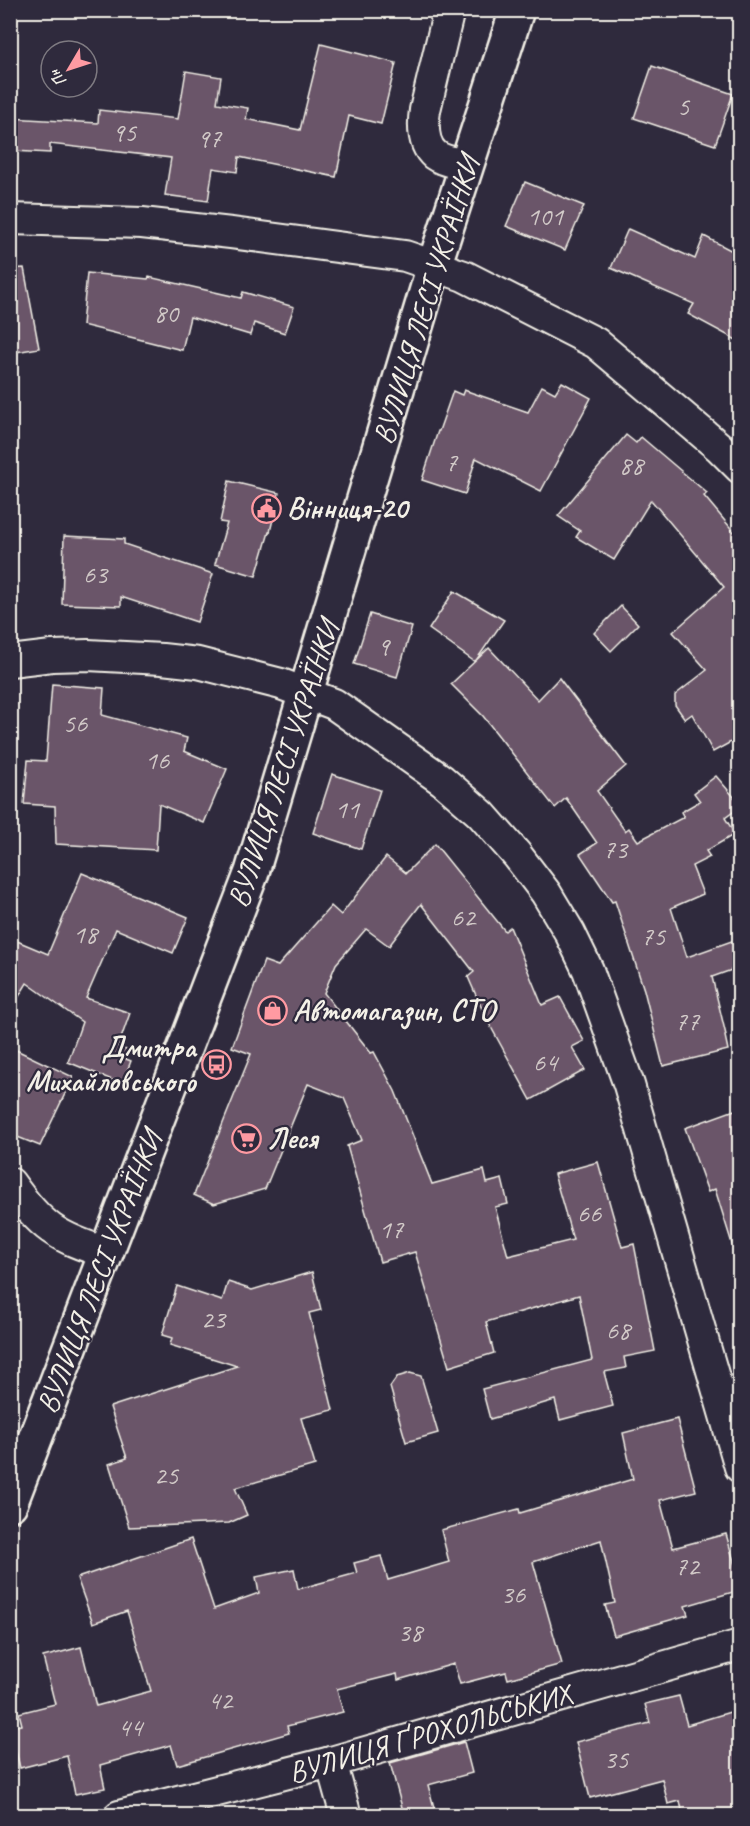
<svg xmlns="http://www.w3.org/2000/svg" width="750" height="1826" viewBox="0 0 750 1826" font-family="Caveat,sans-serif">
<rect width="100%" height="100%" fill="#2f2a3d"/>
<filter id="ink" filterUnits="userSpaceOnUse"><feTurbulence type="fractalNoise" baseFrequency=".0167" numOctaves="2"/><feDisplacementMap in="SourceGraphic" scale="12" xChannelSelector="R" yChannelSelector="G"/><feConvolveMatrix kernelMatrix="1 2 1 2 8 2 1 2 1" color-interpolation-filters="sRGB"/></filter>
<g filter="url(#ink)">
<!-- building -->
<g fill="#6b5569" stroke="#f4f1e8" stroke-width="1.5">
<path d="M321,44L396,63L381,124L349,116L336,177L239,157L237,172L213,168L208,201L165,195L171,158L50,144V153L13,151V139H10V118L98,123L99,110L178,119L186,71L221,77L217,103L248,108L246,119L300,130Z"/>
<path d="M652,66L733,94L715,145L634,118Z"/>
<path d="M525,182L584,206L565,250L506,226Z"/>
<path d="M628,229L695,259L704,236L740,255V342L688,314L694,304L611,268Z"/>
<path d="M24,268L39,348L10,353V269Z"/>
<path d="M87,273L148,279L149,277L241,298L243,292L294,307L285,333L254,323L250,335L190,317L182,350L82,325Z"/>
<path d="M562,382L591,398L541,491L476,458L465,494L422,480L438,431H439L453,391L462,395L464,390L528,412L542,386L555,393Z"/>
<path d="M626,435L636,443L641,437L707,493L704,496L740,539V737L713,752L692,714L685,719L675,705V695L707,670L673,632L724,587L651,500L614,560L576,537L580,531L558,516Z"/>
<path d="M229,481L279,493L270,532H269L256,576L215,564L227,523L220,522Z"/>
<path d="M64,536L124,539V544L213,574L197,622L121,597V606L62,604Z"/>
<path d="M454,591L504,620L475,662L429,629Z"/>
<path d="M621,606L638,624L611,651L594,633Z"/>
<path d="M370,614L412,627L397,677L354,664Z"/>
<path d="M489,648L538,700L559,678L626,766L597,791L625,831L629,828L638,841L684,817L681,812L700,801L694,793L716,776L740,804V807L725,818L735,834L706,851L710,857L692,866L703,894L671,908L687,957L740,938V967L712,977L726,1035L725,1036L728,1050L663,1066L644,990L615,901L612,902L580,854L597,843L566,798L555,808L483,716L451,684Z"/>
<path d="M52,684L104,688L102,715L187,738L184,751L227,769L204,823L159,804L156,850L56,844L55,806L24,804L28,760L46,761Z"/>
<path d="M332,774L380,790L361,849L313,833Z"/>
<path d="M435,844L505,931L510,927L542,1005L560,997L584,1041L572,1047L585,1070L531,1100L486,1018L468,977L474,972L421,904L389,946L366,929L336,964L324,993L371,1053L374,1052L395,1091L432,1184L484,1170L487,1183L502,1179L508,1204L495,1207L508,1256L573,1240L554,1174L598,1162L622,1247L634,1244L655,1351L624,1357L626,1368L604,1372L613,1406L560,1420L555,1400L490,1419L482,1389L592,1360L579,1295L486,1322L494,1353L449,1367L415,1252L380,1262L347,1146L362,1140L344,1098L308,1084L265,1189L214,1204L194,1195L251,1054L232,1047L264,961L278,966L331,906L341,915L386,857L406,873Z"/>
<path d="M82,873L188,917L173,953L116,929L86,998L130,1013L118,1047L129,1051L126,1059L131,1061L122,1084L68,1062L82,1022L27,983L10,1011V938L48,954Z"/>
<path d="M10,1047L73,1077L40,1146L10,1134Z"/>
<path d="M740,1108V1246L733,1247L715,1189L708,1192L685,1128Z"/>
<path d="M312,1272L321,1310L309,1313L333,1410L301,1418L315,1465L235,1488L247,1515L229,1523L129,1527L109,1464L127,1458L110,1407L237,1366L170,1345L172,1338L162,1335L177,1286L222,1301L228,1282L252,1290Z"/>
<path d="M410,1373L421,1376L438,1433L406,1442L390,1387L397,1377Z"/>
<path d="M677,1419L696,1491L660,1500L673,1548L726,1534L740,1582V1590L685,1606L688,1615L614,1636L605,1605L615,1603L601,1540L533,1562L562,1664L508,1679L506,1672L460,1684L454,1664L398,1680L397,1674L337,1689L343,1712L287,1726L289,1733L177,1765L171,1745L100,1765L105,1788L75,1794L67,1756L20,1768L10,1727L22,1725L19,1713L55,1704L43,1657L81,1647L96,1706L151,1691L127,1611L93,1623L77,1578L191,1539L214,1609L259,1593L256,1577L294,1569L298,1589L357,1573L354,1563L381,1556L388,1580L449,1562L441,1530L519,1509L520,1513L633,1479L623,1433Z"/>
<path d="M679,1696L687,1725L740,1709V1815H683L680,1801L668,1804L662,1779L590,1798L576,1742L650,1723L645,1704Z"/>
<path d="M464,1742L472,1773L428,1785L436,1815H404L390,1763Z"/>
</g>
<g fill="none" stroke-linecap="round" stroke-linejoin="round">
<defs>
<g id="minor">
<path d="M449,10L425,110C423,124 422,144 435,155C443,161 458,163 467,166"/>
<path d="M10,219L142,223L231,233L405,256L464,276L596,343L719,447L740,468"/>
<path d="M10,661L52,656L88,655L162,659L198,663L281,684L334,704L442,780L481,814L517,855L546,893L570,933L588,970L629,1085L740,1467"/>
<path d="M10,1183C41,1227 56,1237 107,1253"/>
<path d="M331,1762L346,1816"/>
<path d="M119,1816L331,1762L740,1645"/>
</g>
<path id="secondary" d="M10,1504L252,872L434,266L517,10"/>
</defs>
<!-- minor casing -->
<use href="#minor" stroke="#f4f1e8" stroke-width="34"/>
<!-- secondary casing -->
<use href="#secondary" stroke="#f4f1e8" stroke-width="38"/>
<!-- minor -->
<use href="#minor" stroke="#2f2a3d" stroke-width="30"/>
<!-- secondary -->
<use href="#secondary" stroke="#2f2a3d" stroke-width="33"/>
</g>
</g>
<!-- icons -->
<defs>
<symbol id="civic-ring" viewBox="-11 -11 22 22"><circle r="9.5" fill="#2f2a3d" stroke="#ff9aa2" stroke-width="1.5"/><path d="M-.6-6.5H3V-4.5H.6V-3L4-1V1h2V6H-6V1h2V-1L-.6-3ZM-1.2 2.5V6h2.4V2.5Z" fill="#ff9aa2"/></symbol>
<symbol id="shop-ring" viewBox="-11 -11 22 22"><circle r="9.5" fill="#2f2a3d" stroke="#ff9aa2" stroke-width="1.5"/><path d="M-5-2.5h2.3a2.7 3.5 0 0 1 5.4 0H5L5.5 6h-11ZM-1.5-2.5h3a1.5 2.3 0 0 0-3 0Z" fill="#ff9aa2"/></symbol>
<symbol id="bus-ring" viewBox="-11 -11 22 22"><circle r="9.5" fill="#2f2a3d" stroke="#ff9aa2" stroke-width="1.5"/><path d="M-5-6H5V4H4V6H2V4H-2V6H-4V4H-5ZM-3.5-4V0h7V-4ZM-3.5 1.2v1.5H-2V1.2ZM2 1.2v1.5H3.5V1.2Z" fill="#ff9aa2"/></symbol>
<symbol id="supermarket-ring" viewBox="-11 -11 22 22"><circle r="9.5" fill="#2f2a3d" stroke="#ff9aa2" stroke-width="1.5"/><path d="M-6-5.5h2.5l.6 2H6L4.5 2H-2.5L-4.4-4H-6ZM-1.5 3.2a1.3 1.3 0 1 0 .1 0ZM3 3.2a1.3 1.3 0 1 0 .1 0Z" fill="#ff9aa2"/></symbol>
</defs>
<g fill-rule="evenodd">
<use href="#civic-ring" x="250" y="492" width="33" height="33"/>
<use href="#shop-ring" x="256" y="994" width="33" height="33"/>
<use href="#bus-ring" x="200" y="1048" width="33" height="33"/>
<use href="#supermarket-ring" x="230" y="1122" width="33" height="33"/>
</g>
<g text-anchor="middle" dominant-baseline="central" stroke-width="4.5" stroke-linejoin="round" paint-order="stroke">
<!-- number labels -->
<g font-size="27" fill="#d2cac8">
<text x="683" y="106">5</text>
<text x="124" y="132">95</text>
<text x="209" y="138">97</text>
<text x="545" y="216">101</text>
<text x="166" y="313">80</text>
<text x="451" y="462">7</text>
<text x="631" y="465">88</text>
<text x="95" y="574">63</text>
<text x="383" y="646">9</text>
<text x="75" y="723">56</text>
<text x="157" y="760">16</text>
<text x="347" y="809">11</text>
<text x="615" y="849">73</text>
<text x="463" y="917">62</text>
<text x="85" y="934">18</text>
<text x="653" y="936">75</text>
<text x="687" y="1021">77</text>
<text x="545" y="1062">64</text>
<text x="589" y="1213">66</text>
<text x="391" y="1229">17</text>
<text x="213" y="1319">23</text>
<text x="618" y="1330">68</text>
<text x="166" y="1475">25</text>
<text x="687" y="1566">72</text>
<text x="513" y="1594">36</text>
<text x="410" y="1632">38</text>
<text x="220" y="1700">42</text>
<text x="130" y="1727">44</text>
<text x="616" y="1759">35</text>
</g>
<!-- street labels -->
<g font-size="30" fill="#f4f1e8" stroke="#2f2a3d">
<text transform="translate(426 300) rotate(-73)">ВУЛИЦЯ ЛЕСІ УКРАЇНКИ</text>
<text transform="translate(283 764) rotate(-72)">ВУЛИЦЯ ЛЕСІ УКРАЇНКИ</text>
<text transform="translate(99 1272) rotate(-69)">ВУЛИЦЯ ЛЕСІ УКРАЇНКИ</text>
<text transform="translate(430 1733) rotate(-16)">ВУЛИЦЯ ҐРОХОЛЬСЬКИХ</text>
</g>
<!-- poi labels -->
<g font-size="30" font-weight="bold" fill="#f4f1e8" stroke="#2f2a3d" text-anchor="start">
<text x="287" y="508">Вінниця-20</text>
<text x="293" y="1010">Автомагазин, СТО</text>
<text x="196" y="1047" text-anchor="end">Дмитра<tspan x="196" dy="34">Михайловського</tspan></text>
<text x="267" y="1138">Леся</text>
</g>
</g>
<!-- margin -->
<rect width="750" height="1826" fill="none" stroke="#2f2a3d" stroke-width="36"/>
<rect x="18" y="18" width="714" height="1790" fill="none" stroke="#f4f1e8" stroke-width="2" filter="url(#ink)"/>
<!-- north arrow -->
<g transform="translate(69 69) rotate(231)"><circle r="28" fill="#2f2a3d" stroke="#7e7a81" stroke-width="1.5"/>
<path d="M0-4.5L10 22L0 15L-10 22Z" fill="#ff9aa2"/>
<text y="-9" font-size="16" font-weight="bold" text-anchor="middle" fill="#f4f1e8">Пн</text>
</g>
</svg>
